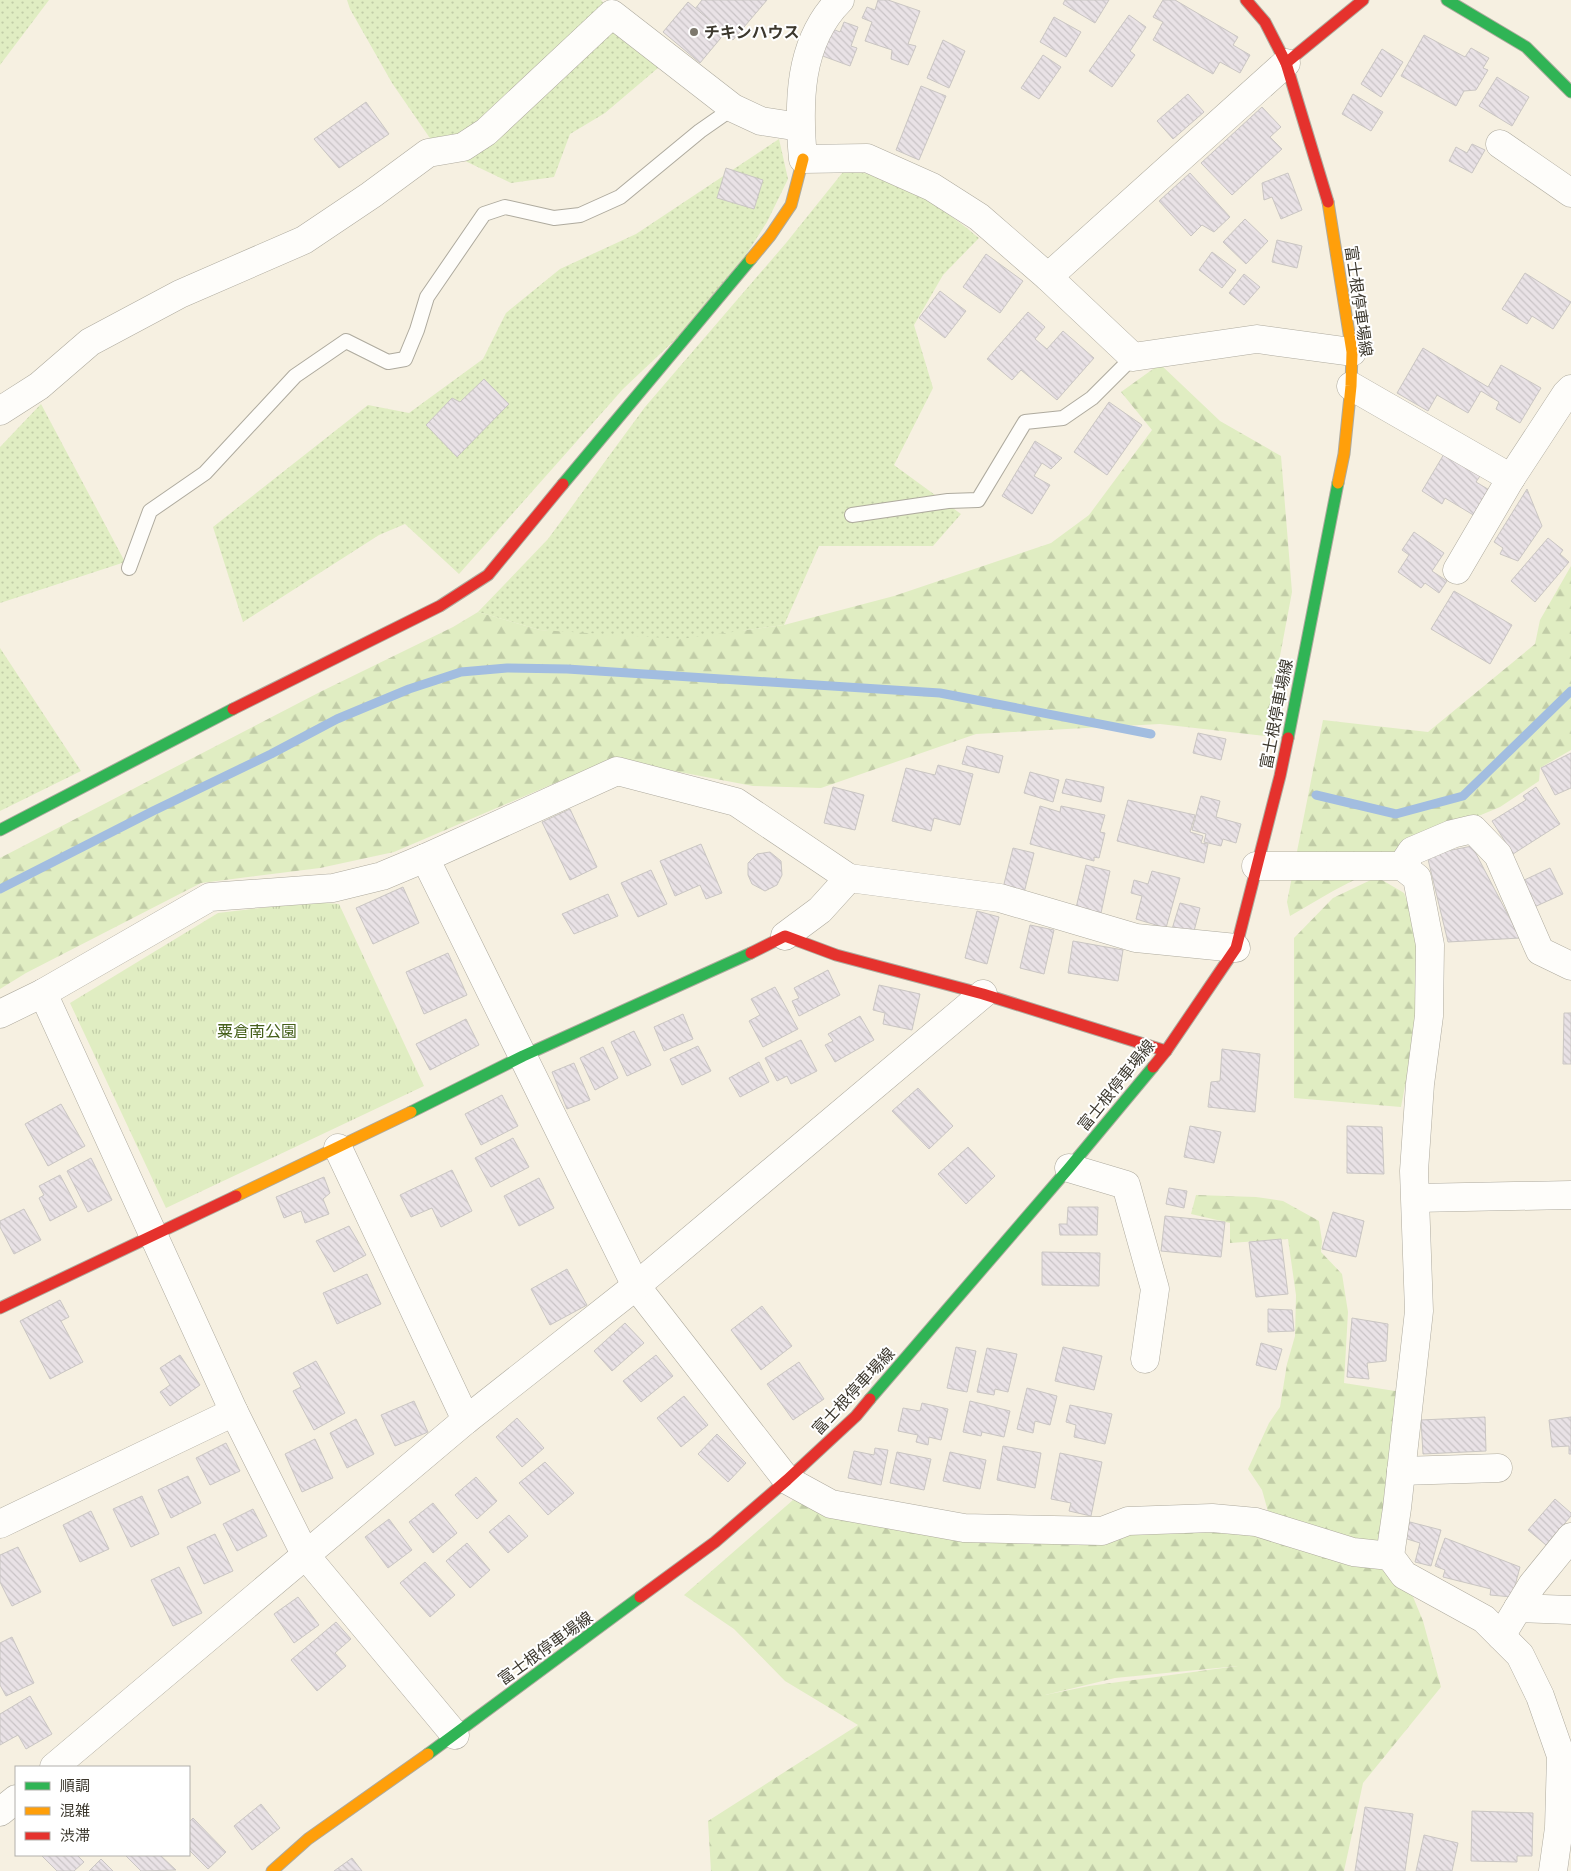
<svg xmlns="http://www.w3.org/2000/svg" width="1571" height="1871" viewBox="0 0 1571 1871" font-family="'Archivo Narrow','Noto Sans JP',sans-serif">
<defs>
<pattern id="grass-dots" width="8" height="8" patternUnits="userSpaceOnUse" patternTransform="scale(1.25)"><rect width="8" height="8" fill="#e0edc2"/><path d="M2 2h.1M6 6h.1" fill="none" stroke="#c1cca7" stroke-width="1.8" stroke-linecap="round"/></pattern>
<pattern id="forest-firs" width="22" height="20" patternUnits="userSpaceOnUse" patternTransform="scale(1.25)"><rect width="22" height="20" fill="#e0edc2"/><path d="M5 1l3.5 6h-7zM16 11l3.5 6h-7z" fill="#c1cca7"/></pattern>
<pattern id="park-tufts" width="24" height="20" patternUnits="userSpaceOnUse" patternTransform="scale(1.25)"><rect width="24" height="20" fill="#e0edc2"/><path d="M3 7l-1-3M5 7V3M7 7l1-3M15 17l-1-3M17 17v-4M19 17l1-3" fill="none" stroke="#c1cca7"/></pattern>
<pattern id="building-back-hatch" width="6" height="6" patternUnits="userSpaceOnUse" patternTransform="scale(1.25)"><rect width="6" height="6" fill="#e9e2e6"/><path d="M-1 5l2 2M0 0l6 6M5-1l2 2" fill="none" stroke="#c9c3c6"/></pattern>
</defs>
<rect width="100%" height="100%" fill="#f6f0e1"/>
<!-- grass -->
<g fill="url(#grass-dots)">
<path d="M0,0H49L0,65Z"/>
<path d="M347,0H601L612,14L665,62L605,113L570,134L554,177L511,183L436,147L392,83L350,9Z"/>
<path d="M779,139L788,179L767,222L717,300L623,389L459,574L405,524L379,535L243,622L213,527L368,405L409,413L483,359L506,313L560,269L636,234Z"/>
<path d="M843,172C853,173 865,172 874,175C912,187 948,212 979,238L943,275L914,325L933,388L894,465L961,514L933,546H819L784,625L747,630L677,646L540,630L478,612L548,539L645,407L786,243Z"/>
<path d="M41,404L125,562L0,603V447Z"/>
<path d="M0,648L81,771L0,811Z"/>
</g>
<!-- forest -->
<g fill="url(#forest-firs)" fill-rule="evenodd">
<path d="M1160,364L1220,421L1281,456L1292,592L1265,736L1160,724L976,734L821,788L753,786L611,759L394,852L320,868L201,883L26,973L0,989V858L320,692L453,627L478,612L540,630L681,639L784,625L894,596L1051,543L1089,515L1152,430L1121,392Z"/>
<path d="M1571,566V750L1540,768L1539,781L1500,807L1469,820L1333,891L1290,916L1287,902L1323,720L1428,732L1535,644L1540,620Z"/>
<path d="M1377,877L1404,893L1423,943L1418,1019L1401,1107L1294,1098V938L1333,898Z"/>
<path d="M1196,1195L1256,1197L1283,1201L1319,1221L1322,1241L1321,1252L1342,1274L1348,1312L1344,1383L1408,1393L1388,1554L1271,1522L1262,1490L1248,1469L1269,1423L1280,1407L1287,1364L1295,1336L1296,1295L1288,1239L1230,1243V1223L1191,1214Z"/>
<path d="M793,1500L943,1535L1212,1518L1404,1575L1423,1621L1441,1687L1363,1783L1344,1871H711L708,1821L858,1725L785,1681L734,1629L684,1595ZM1238,1666L1089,1686L1045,1695L1115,1678Z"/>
</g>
<!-- park -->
<path fill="url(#park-tufts)" d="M312,902L339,904L424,1086L166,1208L70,1003L218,913Z"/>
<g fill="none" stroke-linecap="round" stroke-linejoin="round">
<!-- stream -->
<g stroke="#a2bde0" stroke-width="9">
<path d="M1316,795L1396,814L1463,796L1571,691"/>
<path d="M0,889L153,811L271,754L337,719L409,689L461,672L507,668L567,669L940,693L1151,734"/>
</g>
</g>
<!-- building -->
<g fill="url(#building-back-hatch)" stroke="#cac6c3">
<path d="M702,0H767L733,40L695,9Z"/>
<path d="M878,0H888L920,11L908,44L916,46L908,65L891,59L892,50L865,41L872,22L862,18L867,7L875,10Z"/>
<path d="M1065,0H1109L1095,23L1063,4Z"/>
<path d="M1163,0H1175L1238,37L1233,45L1250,55L1240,73L1220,62L1213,74L1153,40L1163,22L1153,17Z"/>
<path d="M688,2L725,33L700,63L663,32Z"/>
<path d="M1129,15L1146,27L1130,51L1135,55L1112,87L1089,71Z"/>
<path d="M1054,17L1081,32L1066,57L1040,42Z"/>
<path d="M844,22L858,27L851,46L857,48L850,66L820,55L830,28L840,32Z"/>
<path d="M1424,35L1465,57L1471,48L1489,58L1483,68L1488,70L1476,90L1464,91L1456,106L1401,76Z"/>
<path d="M943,40L965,51L949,88L927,78Z"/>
<path d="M1382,49L1403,62L1381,97L1361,84Z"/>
<path d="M1043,55L1061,67L1039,99L1021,88Z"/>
<path d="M1497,77L1529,97L1512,126L1479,106Z"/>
<path d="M921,86L946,96L919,160L896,150Z"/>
<path d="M1188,94L1204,112L1173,139L1157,121Z"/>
<path d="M1353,94L1383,112L1371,131L1342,114Z"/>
<path d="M366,102L389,134L339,168L314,139Z"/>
<path d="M1262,107L1281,127L1270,137L1282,149L1232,195L1201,163Z"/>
<path d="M1472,144L1485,150L1472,173L1449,161L1456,147L1467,153Z"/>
<path d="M726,168L763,180L754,209L717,198Z"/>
<path d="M1190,173L1230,217L1214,232L1202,225L1191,236L1159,201Z"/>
<path d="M1288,173L1302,210L1281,219L1272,197L1264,200L1262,183Z"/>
<path d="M1245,219L1268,241L1246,264L1223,242Z"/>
<path d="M1277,240L1302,246L1297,268L1272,262Z"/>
<path d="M1212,252L1236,270L1222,288L1199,270Z"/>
<path d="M986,254L1023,281L1000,313L963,287Z"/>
<path d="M1525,273L1571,302L1553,329L1532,316L1527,324L1502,309Z"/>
<path d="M1244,274L1260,287L1244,305L1229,293Z"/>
<path d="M940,291L966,311L945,338L919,318Z"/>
<path d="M1028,312L1045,327L1035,339L1047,349L1063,331L1094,358L1057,400L1021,370L1012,380L987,359Z"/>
<path d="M1423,348L1488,387L1501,365L1541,388L1520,423L1496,409L1499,402L1481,391L1468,413L1437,395L1428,411L1397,393Z"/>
<path d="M484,379L509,404L457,457L426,425L452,398L460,402Z"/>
<path d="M1109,402L1142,425L1107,475L1074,452Z"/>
<path d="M1035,441L1062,458L1051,469L1042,463L1034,476L1050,485L1032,514L1002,496Z"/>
<path d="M1444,454L1480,476L1476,482L1491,491L1475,516L1445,498L1442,504L1422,491Z"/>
<path d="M1527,489L1542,526L1518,561L1500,554L1503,548L1494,542Z"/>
<path d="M1414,532L1444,553L1432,571L1447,581L1439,593L1425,583L1421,588L1398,572L1409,555L1402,550Z"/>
<path d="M1548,538L1563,550L1560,554L1569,562L1535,602L1511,581Z"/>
<path d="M1454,591L1512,625L1490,664L1431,629Z"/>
<path d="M1198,733L1226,739L1221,760L1193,753Z"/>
<path d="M967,746L1003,756L999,773L962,764Z"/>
<path d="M1571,753V788L1555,795L1541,768Z"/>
<path d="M938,765L973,774L960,825L934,818L931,831L892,821L906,768L935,775Z"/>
<path d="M1030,772L1059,780L1053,802L1024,793Z"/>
<path d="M1066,779L1104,787L1101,802L1062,793Z"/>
<path d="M833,787L864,795L855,830L824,823Z"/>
<path d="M1536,787L1560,824L1513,854L1492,821L1526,800L1523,796Z"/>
<path d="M1201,796L1220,801L1216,817L1241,824L1236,843L1223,839L1221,846L1204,842L1206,834L1192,830Z"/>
<path d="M1128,800L1195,815L1190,832L1203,836L1201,843L1208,844L1204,863L1117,841Z"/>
<path d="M1040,806L1060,812L1061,806L1105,815L1100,832L1105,833L1099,858L1094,857V861L1030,844Z"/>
<path d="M570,809L597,867L570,880L542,822Z"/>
<path d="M701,844L722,893L706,899L700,885L675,896L660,861Z"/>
<path d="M1472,846L1520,938L1448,942L1427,855Z"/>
<path d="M1013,848L1034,853L1024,893L1003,888Z"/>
<path d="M770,852L781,861L782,875L777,885L765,891L752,884L748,875V863L757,854Z"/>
<path d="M1086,865L1110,871L1101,913L1076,908Z"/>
<path d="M1550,868L1563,894L1532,908L1520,882Z"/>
<path d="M651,870L667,904L638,917L621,883Z"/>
<path d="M1152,871L1180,878L1166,928L1136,919L1142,896L1131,893L1134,880L1148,884Z"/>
<path d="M403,887L419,923L373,944L356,908Z"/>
<path d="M608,894L618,916L574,934L562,914Z"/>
<path d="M1180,903L1200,908L1193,935L1172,929Z"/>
<path d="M977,911L999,917L987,964L965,958Z"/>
<path d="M1030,925L1054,930L1044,974L1020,968Z"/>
<path d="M1073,941L1123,950L1118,981L1068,973Z"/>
<path d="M448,953L467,995L424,1014L406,972Z"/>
<path d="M828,970L840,995L799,1016L792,1001L799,998L794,988Z"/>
<path d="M879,985L920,994L912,1030L883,1024L885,1013L873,1010Z"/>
<path d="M775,987L798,1029L763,1047L749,1021L760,1015L751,999Z"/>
<path d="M1564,1013H1571V1064H1563Z"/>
<path d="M683,1014L693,1039L664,1051L654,1027Z"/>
<path d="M860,1016L874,1040L835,1062L825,1045L833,1041L828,1034Z"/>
<path d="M466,1019L479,1045L430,1070L416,1044Z"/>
<path d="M634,1031L651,1065L627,1076L611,1042Z"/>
<path d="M801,1040L817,1071L791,1084L787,1076L777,1081L765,1058Z"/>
<path d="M698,1046L711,1071L682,1085L670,1059Z"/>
<path d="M603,1047L618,1078L595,1090L580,1058Z"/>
<path d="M1222,1049L1260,1054L1255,1112L1208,1107L1211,1082L1220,1081Z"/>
<path d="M759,1062L769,1082L740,1097L729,1078Z"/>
<path d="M574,1063L590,1100L567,1109L552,1072Z"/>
<path d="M918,1088L953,1126L929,1149L892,1111Z"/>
<path d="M502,1095L518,1126L481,1145L465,1114Z"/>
<path d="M61,1104L85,1146L48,1166L25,1124Z"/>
<path d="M1190,1126L1221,1132L1214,1163L1184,1157Z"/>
<path d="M1347,1126L1382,1127L1384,1174L1347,1173Z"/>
<path d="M513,1138L529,1167L491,1187L475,1158Z"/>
<path d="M968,1147L995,1176L966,1204L938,1174Z"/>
<path d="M91,1158L112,1200L88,1212L67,1171Z"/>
<path d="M452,1170L472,1211L441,1227L432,1208L411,1217L400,1195Z"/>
<path d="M60,1175L77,1207L50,1221L39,1198L44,1195L39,1186Z"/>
<path d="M324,1177L330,1193L323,1199L329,1214L305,1223L301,1211L284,1218L276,1197Z"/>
<path d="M539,1178L554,1208L519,1226L504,1196Z"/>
<path d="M1169,1188L1187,1191L1184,1208L1166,1204Z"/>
<path d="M1068,1207H1098L1097,1235H1060L1059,1224H1067Z"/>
<path d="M24,1209L41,1240L14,1254L0,1227V1221Z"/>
<path d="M1333,1212L1364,1221L1356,1257L1322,1249Z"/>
<path d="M1165,1216L1225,1222L1221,1257L1161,1251Z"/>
<path d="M349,1226L366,1255L334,1272L316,1241Z"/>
<path d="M1281,1239L1288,1294L1256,1297L1249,1242Z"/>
<path d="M1042,1252L1100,1253L1099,1286L1042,1285Z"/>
<path d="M567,1269L587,1305L550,1325L531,1289Z"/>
<path d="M367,1274L381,1304L337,1324L323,1293Z"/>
<path d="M60,1300L69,1317L61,1321L83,1362L50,1379L20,1321Z"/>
<path d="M762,1306L792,1346L761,1370L731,1330Z"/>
<path d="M1268,1309L1292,1310L1294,1331L1268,1332Z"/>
<path d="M1352,1318L1388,1324L1386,1361L1367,1363L1369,1379L1347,1377Z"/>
<path d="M625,1323L644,1343L612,1371L594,1351Z"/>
<path d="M1261,1343L1282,1349L1276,1370L1256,1365Z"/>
<path d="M956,1347L976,1351L967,1392L947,1388Z"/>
<path d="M1063,1347L1102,1356L1094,1390L1055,1381Z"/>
<path d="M987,1348L1017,1354L1008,1392L995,1389L994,1395L977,1392Z"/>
<path d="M180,1355L200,1385L170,1406L160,1392L170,1385L160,1368Z"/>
<path d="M656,1355L673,1376L641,1402L623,1381Z"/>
<path d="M316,1361L345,1413L314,1430L293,1391L301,1387L293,1373Z"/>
<path d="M799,1362L824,1399L793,1420L767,1384Z"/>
<path d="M1027,1388L1057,1396L1050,1425L1035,1421L1033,1433L1017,1429Z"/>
<path d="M684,1396L708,1425L681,1447L657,1418Z"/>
<path d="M414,1401L428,1432L395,1446L381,1415Z"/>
<path d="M970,1401L1010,1411L1004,1437L982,1432L981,1436L963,1432Z"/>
<path d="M922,1403L948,1409L941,1440L929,1437L928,1445L916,1442L918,1435L898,1431L903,1408L920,1411Z"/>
<path d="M1070,1405L1112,1414L1105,1444L1074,1437L1076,1425L1066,1422Z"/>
<path d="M1485,1417L1486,1451L1423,1454L1421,1420Z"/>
<path d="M1571,1417V1454H1569V1446L1552,1447L1549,1420Z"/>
<path d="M517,1418L544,1448L522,1467L496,1437Z"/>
<path d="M356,1419L374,1454L347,1468L330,1433Z"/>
<path d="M717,1434L746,1463L728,1482L698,1454Z"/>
<path d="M315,1439L333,1478L302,1492L285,1454Z"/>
<path d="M226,1443L240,1471L210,1485L196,1458Z"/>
<path d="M1003,1446L1041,1453L1035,1488L997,1480Z"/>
<path d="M875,1448L888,1450L881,1485L848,1478L854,1451L874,1455Z"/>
<path d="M897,1452L931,1459L924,1490L890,1483Z"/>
<path d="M950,1452L986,1460L980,1489L943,1481Z"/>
<path d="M1060,1453L1102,1462L1091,1516L1069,1511L1071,1503L1051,1499Z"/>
<path d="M545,1462L574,1493L548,1515L519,1483Z"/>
<path d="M188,1476L201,1503L171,1518L158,1490Z"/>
<path d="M476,1477L497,1501L477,1519L455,1495Z"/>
<path d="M142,1496L159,1534L131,1547L113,1509Z"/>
<path d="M1555,1499L1571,1513V1516L1546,1545L1528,1530Z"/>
<path d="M433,1503L457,1533L433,1553L409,1522Z"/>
<path d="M253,1509L267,1536L237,1551L223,1524Z"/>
<path d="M91,1511L109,1549L80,1562L63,1525Z"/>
<path d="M509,1515L528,1536L508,1553L489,1532Z"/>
<path d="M389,1519L412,1550L388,1568L365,1537Z"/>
<path d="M1410,1522L1441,1530L1431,1566L1415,1562L1420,1543L1404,1538Z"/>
<path d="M215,1534L233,1571L204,1584L187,1547Z"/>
<path d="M1445,1538L1520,1567L1512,1597L1490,1595L1491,1589L1443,1577L1445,1570L1435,1566Z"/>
<path d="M467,1543L490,1570L470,1588L446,1561Z"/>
<path d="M18,1547L41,1592L12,1606L0,1582V1555Z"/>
<path d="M425,1562L455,1595L430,1617L400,1583Z"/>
<path d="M179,1567L202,1613L173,1626L151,1580Z"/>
<path d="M298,1597L319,1625L294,1643L274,1614Z"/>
<path d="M336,1622L351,1639L335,1653L346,1666L317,1691L291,1660Z"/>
<path d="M12,1637L34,1683L6,1696L0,1685V1643Z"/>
<path d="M30,1696L52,1734L26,1749L18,1735L0,1745V1714Z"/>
<path d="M261,1804L280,1828L252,1850L234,1826Z"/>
<path d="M1365,1807L1413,1814L1405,1871H1355Z"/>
<path d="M1472,1811L1533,1813L1532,1856H1517V1862L1471,1861Z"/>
<path d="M193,1818L226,1852L208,1869L189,1850V1822Z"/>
<path d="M1424,1835L1458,1843L1452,1871H1416Z"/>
<path d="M41,1855H77L84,1862L74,1871H57Z"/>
<path d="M125,1855H160L176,1870L141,1871Z"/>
<path d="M352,1858L362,1871H334Z"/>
<path d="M101,1859L113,1871H89Z"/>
</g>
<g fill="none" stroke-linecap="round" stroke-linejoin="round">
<defs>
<g id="lane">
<path d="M852,515L948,501L978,500L1025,422L1063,418L1092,398L1133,357"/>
<path d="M129,568L150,511L205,473L295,376L346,341L388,362L405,359L417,330L427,297L484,214L505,207L554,218L580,215L620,197L700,131L733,108"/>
</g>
<g id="street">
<path d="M840,0C798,42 798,104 803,159L867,158L932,187L979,217L1048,277L1133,357L1257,339L1352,352"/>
<path d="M1500,144L1571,193"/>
<path d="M1048,277L1286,63"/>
<path d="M1351,386L1511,478L1457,570"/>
<path d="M0,411L39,386L90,342L180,294L304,240L371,195L428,153L463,147L486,132L612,14L733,108L761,121L800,127"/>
<path d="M1511,478L1566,394L1571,389"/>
<path d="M425,858L636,1286L787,1480L831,1504L964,1528L1102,1531L1128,1521L1212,1518L1256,1522L1353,1552L1390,1556"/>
<path d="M1256,866H1402L1417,878L1430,945L1429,1016L1420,1084L1414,1171L1419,1311L1397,1508L1390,1556L1404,1575L1484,1619L1520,1655L1540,1696L1561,1756L1559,1828L1553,1871"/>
<path d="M1402,866L1412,851L1452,834L1473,829L1498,855L1540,951L1571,966"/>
<path d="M849,878L1000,898L1136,938L1236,948"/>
<path d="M43,993L234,1412L306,1556L455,1735"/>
<path d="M0,1014L43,993L210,897L333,888L382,876L425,858L617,771L736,802L849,878L820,910L785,936"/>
<path d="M338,1148L466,1420"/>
<path d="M1069,1168L1126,1185L1155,1289L1145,1359"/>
<path d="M1416,1198L1571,1195"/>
<path d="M1401,1471L1498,1468"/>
<path d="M0,1524L234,1412"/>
<path d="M1518,1608L1571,1610"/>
<path d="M1501,1636L1532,1585L1571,1537"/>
<path d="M54,1767L466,1420L636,1286L983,994"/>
<path d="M0,1812L16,1799"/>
</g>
<g id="fast">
<path d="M1447,0L1526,47L1571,92"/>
<path d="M563,484L751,259"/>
<path d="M1288,738L1338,483"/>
<path d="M0,830L233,709"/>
<path d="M411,1112L523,1056L751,953"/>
<path d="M870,1399L1069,1168L1153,1067"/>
<path d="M428,1754L640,1597"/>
</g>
<g id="slow">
<path d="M1328,202L1352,352L1351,386L1344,454L1338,483"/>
<path d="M751,259L770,236L791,205L803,159"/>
<path d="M236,1196L411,1112"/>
<path d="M272,1871L308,1839L428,1754"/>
</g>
<g id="jam">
<path d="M1246,0L1265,22L1286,63L1328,202"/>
<path d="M1286,63L1363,0"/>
<path d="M233,709L440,606L488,575L563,484"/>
<path d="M751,953L785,936L836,955L983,994L1166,1051"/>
<path d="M1153,1067L1166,1051L1236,948L1280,776L1288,738"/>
<path d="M0,1308L236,1196"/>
<path d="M640,1597L715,1542L787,1480L856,1416L870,1399"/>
</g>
</defs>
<!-- lane casing -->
<use href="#lane" stroke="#aeaa9e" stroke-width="16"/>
<!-- street casing -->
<use href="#street" stroke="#aeaa9e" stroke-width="29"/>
<!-- fast casing -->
<use href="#fast" stroke="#aeaa9e" stroke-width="13"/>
<!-- slow casing -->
<use href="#slow" stroke="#aeaa9e" stroke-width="13"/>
<!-- jam casing -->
<use href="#jam" stroke="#aeaa9e" stroke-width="13"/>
<!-- lane -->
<use href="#lane" stroke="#fefdfa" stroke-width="14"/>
<!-- street -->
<use href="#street" stroke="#fefdfa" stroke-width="28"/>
<!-- fast -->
<use href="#fast" stroke="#30b455" stroke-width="11"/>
<!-- slow -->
<use href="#slow" stroke="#ff9f0a" stroke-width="11"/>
<!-- jam -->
<use href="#jam" stroke="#e5322d" stroke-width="11"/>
</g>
<!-- markers -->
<circle fill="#7d786d" stroke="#fff" stroke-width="2" cx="694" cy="32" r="5"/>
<g text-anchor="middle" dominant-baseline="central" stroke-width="4" stroke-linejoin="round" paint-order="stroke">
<!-- poi labels -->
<g font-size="16" font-weight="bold" fill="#3c382e" stroke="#fff" text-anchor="start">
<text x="704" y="32">チキンハウス</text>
</g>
<!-- street labels -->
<g font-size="16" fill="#3c382e" stroke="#fff">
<text transform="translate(1359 301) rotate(82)">富士根停車場線</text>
<text transform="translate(1276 714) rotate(-79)">富士根停車場線</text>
<text transform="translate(1116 1085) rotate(-51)">富士根停車場線</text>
<text transform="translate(853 1391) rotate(-47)">富士根停車場線</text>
<text transform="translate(545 1648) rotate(-36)">富士根停車場線</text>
</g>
<!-- park labels -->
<g font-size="16" fill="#46601b" stroke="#fff">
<text x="257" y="1031">粟倉南公園</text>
</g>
</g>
<!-- legend -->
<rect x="15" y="1766" width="175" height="90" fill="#ffffff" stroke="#b1afab"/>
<rect x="25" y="1782" width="25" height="8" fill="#30b455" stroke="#b1afab"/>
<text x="60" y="1791" font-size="15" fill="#3c382e">順調</text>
<rect x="25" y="1807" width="25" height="8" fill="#ff9f0a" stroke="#b1afab"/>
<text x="60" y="1816" font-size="15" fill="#3c382e">混雑</text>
<rect x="25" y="1832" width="25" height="8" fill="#e5322d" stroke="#b1afab"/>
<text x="60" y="1841" font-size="15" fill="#3c382e">渋滞</text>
</svg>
